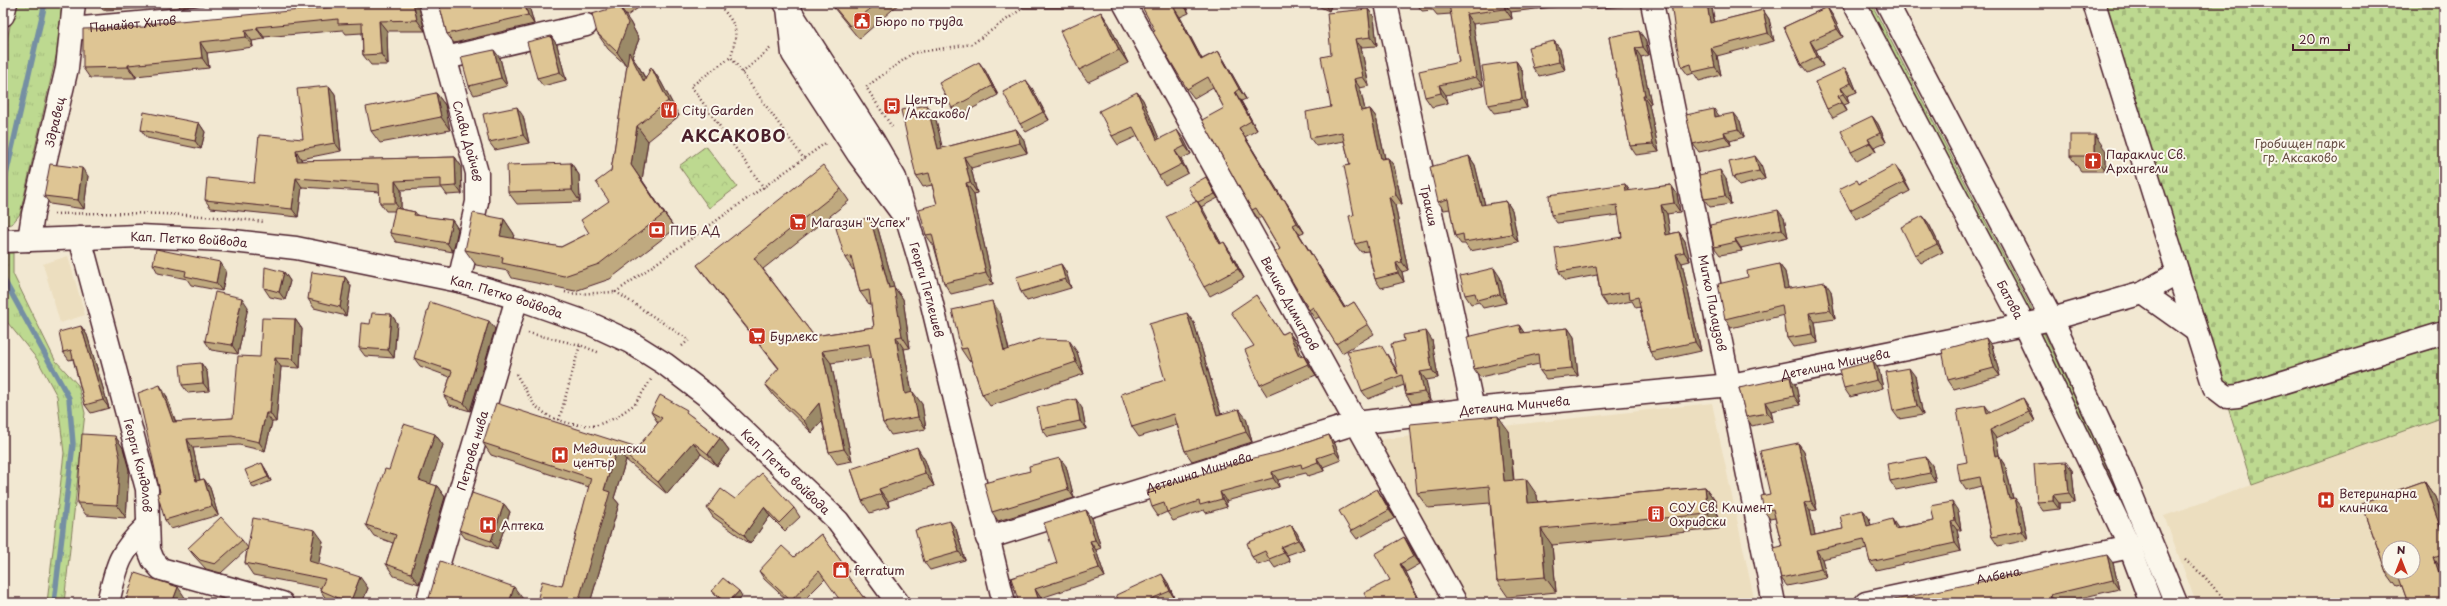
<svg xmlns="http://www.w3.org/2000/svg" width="2447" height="606" viewBox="0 0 2447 606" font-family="'Playpen Sans',sans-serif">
<defs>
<pattern id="grass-tufts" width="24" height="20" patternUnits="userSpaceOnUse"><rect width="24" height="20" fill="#bdd990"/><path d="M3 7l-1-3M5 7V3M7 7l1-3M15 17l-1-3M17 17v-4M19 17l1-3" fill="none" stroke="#a4ba7c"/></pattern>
<pattern id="cemetery-stones" width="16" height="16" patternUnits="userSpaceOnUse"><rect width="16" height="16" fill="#bdd990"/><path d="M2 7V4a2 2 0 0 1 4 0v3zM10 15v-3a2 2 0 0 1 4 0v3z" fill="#a4ba7c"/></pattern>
<pattern id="park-crowns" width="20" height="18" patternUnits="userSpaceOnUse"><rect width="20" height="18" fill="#bdd990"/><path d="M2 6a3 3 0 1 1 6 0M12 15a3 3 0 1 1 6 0" fill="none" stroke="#a4ba7c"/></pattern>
</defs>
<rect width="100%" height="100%" fill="#f2e8d2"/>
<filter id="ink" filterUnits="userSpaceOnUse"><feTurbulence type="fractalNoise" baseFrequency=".025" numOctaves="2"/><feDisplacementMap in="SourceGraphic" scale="8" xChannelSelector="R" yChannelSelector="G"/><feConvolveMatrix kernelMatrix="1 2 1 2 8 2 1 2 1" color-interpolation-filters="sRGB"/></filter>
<g filter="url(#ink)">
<!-- built -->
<g fill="#ecdebf" fill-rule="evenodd">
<path d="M68,256L85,315L60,323L43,264Z"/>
<path d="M1712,403L1755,603H1468L1376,440Z"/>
<path d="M2444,417V603H2196L2164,516ZM2389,548H2413V572H2389Z"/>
</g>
<!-- grass -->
<g fill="url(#grass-tufts)" stroke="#847c5e">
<path d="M15,3H62L57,52L20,214L12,224L3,225V58Z"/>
<path d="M1854,3H1871L2043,331L2157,570L2169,603H2151Z"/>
<path d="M3,253H13V274L55,360L78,385L85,413L64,603H47L64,453L57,396L37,359L3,317Z"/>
</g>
<!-- cemetery -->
<path fill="url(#cemetery-stones)" stroke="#847c5e" d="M2103,3H2444V417L2252,485Z"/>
<!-- park -->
<path fill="url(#park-crowns)" stroke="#847c5e" d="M706,146L737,187L709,208L679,166Z"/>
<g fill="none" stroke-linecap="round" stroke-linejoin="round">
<!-- stream -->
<g stroke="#758fa3" stroke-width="5.5">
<path d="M3,188L45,3"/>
<path d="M3,278L69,398L73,444L54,603"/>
</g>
<defs>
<g id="minor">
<path id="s1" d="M430,3L477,173V202L459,281"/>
<path id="s2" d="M1124,3L1456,603"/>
<path id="s3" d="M1386,3L1473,409"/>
<path id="s4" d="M1652,3L1774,603"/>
<path id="s5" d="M1854,3L2024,325L2130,547L2151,603"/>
<path d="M791,4L788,7L793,54L858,154L907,220"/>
<path d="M3,15L6,3"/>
<path id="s6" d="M71,29L362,3"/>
<path d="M446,58L586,25"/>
<path id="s7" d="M80,238L147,489L149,550L153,560L161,569L282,603"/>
<path id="s8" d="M29,240L33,214L67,68L74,3"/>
<path id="s9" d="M3,241L139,236L224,240L296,248L459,281L517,298L591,324L630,342L665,364L707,396L838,521L898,603"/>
<path d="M2178,273L2214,387L2227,397L2238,396L2444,333"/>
<path d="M2143,293L2195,330"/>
<path id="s10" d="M987,538L1356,423L1473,409L1731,385L2052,319L2143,293L2178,273L2094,3"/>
<path d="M108,603C117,565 118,554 147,526"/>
<path id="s11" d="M427,603L517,298"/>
<path id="s12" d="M1866,603L2130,547"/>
</g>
<g id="major">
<path id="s13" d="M785,3L874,142L895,178L930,296L1004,603"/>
<path d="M1887,3L2052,319L2120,467L2176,603"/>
</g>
</defs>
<!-- minor casing -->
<use href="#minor" stroke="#4a1f2b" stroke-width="25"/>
<!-- major casing -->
<use href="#major" stroke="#4a1f2b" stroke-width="25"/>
<!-- path -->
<g stroke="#4a1f2b" stroke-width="2.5" stroke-dasharray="1 3" stroke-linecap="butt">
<path d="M718,3C737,27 739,27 731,57"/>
<path d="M742,73L772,47"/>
<path d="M892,127L866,87L913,53L972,44L1023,8"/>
<path d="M764,188L691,86L731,57L804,159"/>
<path d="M54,214C125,212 194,213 264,222"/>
<path d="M565,292L575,294L616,292"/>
<path d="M528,333L580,345"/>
<path d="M682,346L689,340L616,292L827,142"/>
<path d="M516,374L535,406L550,417L571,424L595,426L615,418L635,404L652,378"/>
<path d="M559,420L580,345L600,353"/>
<path d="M2185,560L2204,576L2227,603"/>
</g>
<!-- minor -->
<use href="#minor" stroke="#fbf7ec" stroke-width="22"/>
<!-- major -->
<use href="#major" stroke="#fbf7ec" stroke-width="22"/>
</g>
<!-- wall -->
<g fill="#bfa97f" stroke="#4a1f2b" fill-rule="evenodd">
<path d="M98,3H150V8L103,10Z"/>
<path d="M177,3H200V5L180,7Z"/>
<path d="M439,3H542L529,6L534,24L454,43L447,34Z"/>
<path d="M617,3H645L627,16Z"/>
<path d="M830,3H900L859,39Z"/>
<path d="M1019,3H1083V8H1023Z"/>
<path d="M1138,3H1184L1189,13L1180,17L1202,59L1218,51L1224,60L1246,99L1241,101L1257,130L1245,137L1283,200L1284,199L1290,208L1304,232L1299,234L1345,308L1354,302L1374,334L1342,353L1319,317L1315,319L1309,310L1280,249L1261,217L1258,219L1252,210L1224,108L1213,87L1194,98L1187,89L1143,8H1141Z"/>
<path d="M1260,3H1269L1268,6Z"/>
<path d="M1311,3H1332L1329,11Z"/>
<path d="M1416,3H1561V6L1511,12L1512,19L1473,24L1483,86L1446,95L1448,103L1432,107L1425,97L1459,62L1451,14L1437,15L1433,10L1422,11Z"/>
<path d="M1585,3H1622L1623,6L1589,9Z"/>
<path d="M1671,3H1711L1715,22L1763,10L1769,19L1774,41L1717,56L1721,75L1699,81L1694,73L1688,75L1682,67Z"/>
<path d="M418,4L425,31H387L388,65H371L363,55L362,33L346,34L343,30L264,37V39L252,41L253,47L207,53L209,68L136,76V78H90L83,68L146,27Z"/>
<path d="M1827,7L1833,16L1843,37L1816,50L1823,66L1807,73L1801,65L1784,27Z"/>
<path d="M1368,9L1374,17L1377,46L1361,47L1369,86L1360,88L1365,110L1370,109L1376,117L1385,158H1388L1394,166L1402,204L1395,205L1408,270L1402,272L1404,282L1381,288L1375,279L1368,251L1361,252L1355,244L1354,215L1350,165L1344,141L1316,146L1310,138L1331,107V55Z"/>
<path d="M1101,12L1109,24L1128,63L1088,82L1079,70Z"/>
<path d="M630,22L639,39L632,57L639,67L646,79L651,67L661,82L679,116L648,141L642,180L675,229L610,279L575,291L512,278L508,271L476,265L465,250L504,219L514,234L513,239L561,247L589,233L609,201L611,171L627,66L608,49L597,33Z"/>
<path d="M551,36L557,45L566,80L543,86L537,78Z"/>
<path d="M1609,37L1645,39L1649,55L1641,57L1651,103L1649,104L1659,152L1636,155L1630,146Z"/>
<path d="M1554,41L1560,49L1565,70L1539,76L1533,68Z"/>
<path d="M500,58L507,86L474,95L469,86Z"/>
<path d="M1516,61L1522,70L1527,108L1494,113L1488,105Z"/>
<path d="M985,70L998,95L958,116L952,108Z"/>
<path d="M1851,77L1857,92L1847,96L1849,103L1844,105L1847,111L1833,118L1827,109L1815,82Z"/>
<path d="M329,86L335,94L341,151L301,159L302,161L455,157L461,166L462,194L447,195L442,188L401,190V209L415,212L418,216L452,220L458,229L453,252L396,242L390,233L395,211H386L380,203V192L302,187L298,217L211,208L205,200L254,183L303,139Z"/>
<path d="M1032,88L1049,120L1026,132L1020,124Z"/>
<path d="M1137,92L1143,100L1159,139L1183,138L1191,154L1181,159L1188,173L1165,185L1159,176L1138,136L1118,145L1112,136Z"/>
<path d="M436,93L445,105L450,130L380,143L371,131Z"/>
<path d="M935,115L942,148L1016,129L1024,140L1027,153L971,168L977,193L974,194L976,208L993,284L951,294L944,283L934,246L926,235L937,204L932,185L923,187L916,176Z"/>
<path d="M523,116L529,143L495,150L489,142Z"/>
<path d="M1719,116L1740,121L1744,137L1730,141L1731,145L1699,152L1693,144Z"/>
<path d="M1872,116L1878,124L1886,142L1874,147L1876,151L1857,161L1851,152Z"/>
<path d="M199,123L205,132L201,149L147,138L141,130Z"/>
<path d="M2106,151V171H2081L2070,156Z"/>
<path d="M1469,156L1475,165L1485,205L1506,201L1512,210L1518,242L1470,251L1465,244H1461L1455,236L1450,209L1444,210L1438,202Z"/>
<path d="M571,163L579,175L580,202L517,204L508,192Z"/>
<path d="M1761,164L1765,179L1739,186L1733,177Z"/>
<path d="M1901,173L1910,191L1856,219L1850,210L1860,183Z"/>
<path d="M88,176L84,209L50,204L44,196Z"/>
<path d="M1206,177L1218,198L1201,207L1221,243L1230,251L1244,278L1210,296L1204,287L1196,201Z"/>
<path d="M1726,179L1731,204L1710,207L1704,199Z"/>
<path d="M1625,184L1630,191L1671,185L1677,194L1680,212L1667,214L1670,234L1679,232L1685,241L1690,261L1682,263L1701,351L1656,361L1650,352L1640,307L1636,308L1632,301L1607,306L1601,297L1597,275L1565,281L1559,272L1622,237L1619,215L1557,223L1551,215Z"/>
<path d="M841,189L849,201L763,269L814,336L874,327L871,303L869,304L860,292L854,269L853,270L845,258L878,229L894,287L903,299L910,348L904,349L912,393L922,404L926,429L891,435L883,423L871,357L831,363L852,461L837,464L829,452L822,421L812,433L774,396L765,384L779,369L706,277L697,265Z"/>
<path d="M1923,216L1929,224L1943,252L1921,263L1915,255Z"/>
<path d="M1784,218L1788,237L1741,248L1742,251L1720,255L1714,247Z"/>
<path d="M220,262L226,271L222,291L191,285L187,279L158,273L153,264Z"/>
<path d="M1061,264L1066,272L1071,288L1027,301L1021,292Z"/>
<path d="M1779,264L1785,272L1788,288L1831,291L1835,319L1815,322L1818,343L1793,347L1787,338L1784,315L1731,328L1725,319L1748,277Z"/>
<path d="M284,272L290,281L285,300L270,297L264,288Z"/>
<path d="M345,277L351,286L346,316L314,308L308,299Z"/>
<path d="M1500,277L1506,303L1483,308L1479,302L1471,304L1465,295Z"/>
<path d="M1256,295L1282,334L1288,331L1296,342L1302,356L1311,366L1316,375L1267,396L1260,385L1254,346Z"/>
<path d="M248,307L238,354L211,350L205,341Z"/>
<path d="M1000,313L1009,350L1077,352L1084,374L990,406L982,394L971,360L969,361L961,349Z"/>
<path d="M391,314L397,323L394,358L365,356L359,348L370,324Z"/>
<path d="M295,319L302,329L300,368L281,367L276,422H272L265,451L239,445L193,448L200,480L204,479L210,488L218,515L171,529L165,520L160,492L166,395L176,422L233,418L260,357Z"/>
<path d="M1194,323L1221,414L1246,418L1252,442L1192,461L1185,451L1177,425L1139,437L1132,427L1165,380Z"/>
<path d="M1519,325L1524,333L1568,328L1574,337L1578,376L1546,379L1540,371L1539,364L1480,377L1474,369Z"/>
<path d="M81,326L87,335L109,408L91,413L85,405L73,359L69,360L63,352Z"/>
<path d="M495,329L470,411L450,405L444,396L450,377L420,366L414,358Z"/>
<path d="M1432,340L1438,378L1426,380L1430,401L1412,404L1406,395L1404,385L1368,399L1362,391L1387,354L1398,372Z"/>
<path d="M1992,346L2000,376L1954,389L1948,380Z"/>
<path d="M201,363L207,372L209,391L188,393L182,385Z"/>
<path d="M1879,370L1883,388L1850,397L1844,388Z"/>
<path d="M1915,376L1923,415L1899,419L1893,411Z"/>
<path d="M1796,386L1800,405L1771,411L1773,421L1752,426L1746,417L1739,388Z"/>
<path d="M2029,407L2035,421L1996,438L1999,455L2005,464L2013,498L2021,506L2028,540L1998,546L1992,537L1981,486L1966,490L1960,481L1967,462L1991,413Z"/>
<path d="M1082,408L1086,429L1048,437L1042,429Z"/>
<path d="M651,412L691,416L720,438L729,450L717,466L701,454L667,494L626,460L614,498L619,504L590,603H538L537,602L562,586L589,487L491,455L483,443L637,448L658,423Z"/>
<path d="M1509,431L1514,480L1537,495V502L1705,487L1716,502L1719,529L1552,545L1556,592L1508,597L1497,581L1490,503L1428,508L1417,493Z"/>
<path d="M435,434L443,445L430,484L437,486L445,497L419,584L394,576L386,564L393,543L374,536L366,525L389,470Z"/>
<path d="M1329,435L1335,444L1341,460L1323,467L1324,471L1308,476L1306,473L1278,480L1279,487L1226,501L1227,507L1206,513L1204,510L1173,521L1167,512L1158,516L1152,507L1279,452Z"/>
<path d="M115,436L123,448L129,470L126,518L86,515L77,503Z"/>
<path d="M1798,443L1804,451L1817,510L1810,511L1815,535L1843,529L1863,510L1869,518L1871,525L1898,528L1934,521L1958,511L1961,530H1957L1961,551L1876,570L1870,562L1867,549L1822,559L1827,578L1787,586L1781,578L1782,546L1775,518L1770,519L1764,511L1770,494Z"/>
<path d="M925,460L934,486L888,501L889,507L870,513L862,501L851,469Z"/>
<path d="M1932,465L1936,482L1896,490L1890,481Z"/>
<path d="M1066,466L1074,498L998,521L992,512L1030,471Z"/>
<path d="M265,468L271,481L254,488L251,484Z"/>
<path d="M2072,470L2075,502L2059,503V509L2043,511L2037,502Z"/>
<path d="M2424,481L2435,497L2444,522V603H2408L2402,586L2397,587L2386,572L2362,503ZM2389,548H2413V572H2389Z"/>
<path d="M1383,498L1395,518L1357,539L1351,531Z"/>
<path d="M735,499L794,508L800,517L785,531L770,516L750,544L713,517L707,508Z"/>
<path d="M504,504L510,512L497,549L465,538L459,530Z"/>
<path d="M1086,510L1092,518L1101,548L1096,550L1105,577L1041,598L1043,603H1019L1057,563Z"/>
<path d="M1291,525L1297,533L1304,549L1287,555L1290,561L1275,568L1270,561L1258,565L1252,557Z"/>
<path d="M956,529L965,560L930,570L924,562Z"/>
<path d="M821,534L849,572L846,574L863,597L825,579L801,603H790L764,579L759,571L794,557Z"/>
<path d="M1404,537L1410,546L1420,564L1406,572L1421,603H1369L1390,580Z"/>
<path d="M242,540L248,548L323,541L318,564L368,588L362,603H331L328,602L320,590L321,588L253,575L245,563L247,549L221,573L206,569L194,556L188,548Z"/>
<path d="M2113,563L2119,589L2059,603H1880Z"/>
<path d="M1168,583L1175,600L1167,603H1120Z"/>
<path d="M712,591L742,596L735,603H724L715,595Z"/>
<path d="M429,598L523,599L522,603H432Z"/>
</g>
<!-- shaded-wall -->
<g fill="#9b8a68" stroke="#4a1f2b">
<path d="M146,3H150V8Z"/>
<path d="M413,3H417L418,4L425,31L417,20Z"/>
<path d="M524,3H527L529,6L534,24L528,15Z"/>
<path d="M1079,3H1083V8Z"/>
<path d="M1182,3H1184L1189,13Z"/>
<path d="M1266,3H1269L1268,6Z"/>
<path d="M1323,3H1332L1329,11Z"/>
<path d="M1504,3L1511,12L1512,19L1505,9Z"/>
<path d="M1707,3H1711L1716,32L1710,23Z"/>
<path d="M619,6L630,22L639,39L632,57L639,67L655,97L628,68L617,52Z"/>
<path d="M1827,7L1833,16L1843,37L1837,29Z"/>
<path d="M1174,8L1180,17L1207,69L1201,60Z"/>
<path d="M1368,9L1374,17L1377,46L1371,37Z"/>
<path d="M1763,10L1769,19L1774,41L1768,33Z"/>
<path d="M1101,12L1109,24L1128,63L1119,50Z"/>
<path d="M1466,14L1473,24L1483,86L1476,77Z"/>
<path d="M379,21L387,31L388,65L381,54Z"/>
<path d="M257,27L264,37V39L257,29Z"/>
<path d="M245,31L252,41L253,47L246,37Z"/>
<path d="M1639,31L1645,39L1649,55L1643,47Z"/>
<path d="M551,36L557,45L566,80L560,72Z"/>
<path d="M1355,39L1361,47L1369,86L1363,77Z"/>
<path d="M1554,41L1560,49L1565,70L1559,62Z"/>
<path d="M1810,41L1816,50L1823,66L1817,57Z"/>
<path d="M200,42L207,53L209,68L202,58Z"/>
<path d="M1635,48L1641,57L1651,103L1645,95Z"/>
<path d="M1711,48L1717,56L1721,75L1715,67Z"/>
<path d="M494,50L500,58L507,86L501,78Z"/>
<path d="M1218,51L1224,60L1246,99L1239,89Z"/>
<path d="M1516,61L1522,70L1527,108L1522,99Z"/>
<path d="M979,62L985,70L998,95L992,86Z"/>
<path d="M128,65L136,76V78L128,67Z"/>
<path d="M651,67L661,82L679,116L668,101Z"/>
<path d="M1845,68L1851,77L1857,92L1851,83Z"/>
<path d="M1354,79L1360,88L1367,119L1361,111Z"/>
<path d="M1026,80L1032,88L1049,120L1043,112Z"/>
<path d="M1439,85L1446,95L1448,103L1441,93Z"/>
<path d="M329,86L335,94L341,151L335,143Z"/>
<path d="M1841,88L1847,96L1849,103L1843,94Z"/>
<path d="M1137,92L1143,100L1163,148L1157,140Z"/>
<path d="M1235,92L1241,101L1257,130L1251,121Z"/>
<path d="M436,93L445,105L450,130L441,117Z"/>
<path d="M1643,95L1649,104L1659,152L1653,144Z"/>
<path d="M1838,96L1844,105L1847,111L1841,103Z"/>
<path d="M927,105L935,115L945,160L938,149Z"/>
<path d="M517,107L523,116L529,143L523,135Z"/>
<path d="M1370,109L1376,117L1387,168L1381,159Z"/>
<path d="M1714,109L1720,117H1715Z"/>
<path d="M1734,113L1740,121L1744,137L1738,129Z"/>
<path d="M1872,116L1878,124L1886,142L1880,133Z"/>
<path d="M199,123L205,132L201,149L195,141Z"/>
<path d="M637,126L648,141L642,180L675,229L631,165Z"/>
<path d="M1239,128L1245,137L1289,209L1282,200Z"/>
<path d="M1016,129L1024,140L1027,153L1020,143Z"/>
<path d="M1177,130L1183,138L1191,154L1185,146Z"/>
<path d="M1724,132L1730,141L1731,145L1725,136Z"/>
<path d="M2095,135L2106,151V171L2095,156Z"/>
<path d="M1868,139L1874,147L1876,151L1870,143Z"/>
<path d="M296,150L301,159L303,170L297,161Z"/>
<path d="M1175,151L1181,159L1188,173L1182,164Z"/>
<path d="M1469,156L1475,165L1487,214L1481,205Z"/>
<path d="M1755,156L1761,164L1765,179L1759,171Z"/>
<path d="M455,157L461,166L462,194L456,186Z"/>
<path d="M964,157L971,168L977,193L970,182Z"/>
<path d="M1388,158L1394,166L1402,204L1396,195Z"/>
<path d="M571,163L579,175L580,202L572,190Z"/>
<path d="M1895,165L1901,173L1910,191L1904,182Z"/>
<path d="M82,168L88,176L84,209L78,200Z"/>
<path d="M1720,170L1726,179L1731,204L1725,196Z"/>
<path d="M1206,177L1209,182L1218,198L1215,194Z"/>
<path d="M296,178L302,187L298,217L292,209Z"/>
<path d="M395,181L401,190V211L395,203Z"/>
<path d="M966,183L974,194L976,208L993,284L986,273L969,198Z"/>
<path d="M1625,184L1631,193L1626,191Z"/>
<path d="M1671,185L1677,194L1680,212L1674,203Z"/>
<path d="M1389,197L1395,205L1408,270L1402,262Z"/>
<path d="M1284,199L1290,208L1304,232L1297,223Z"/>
<path d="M1197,201L1203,209L1226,253L1220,244Z"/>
<path d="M1506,201L1512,210L1518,242L1512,234Z"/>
<path d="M1661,205L1667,214L1672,244L1666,235Z"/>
<path d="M1778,210L1784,218L1788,237L1782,229Z"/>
<path d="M1923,216L1929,224L1943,252L1937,244Z"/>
<path d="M870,217L878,229L895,290L894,287L903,299L910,348L902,336Z"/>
<path d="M504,219L514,234L510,252L500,236Z"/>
<path d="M452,220L458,229L453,252L447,243Z"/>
<path d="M1293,225L1299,234L1351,317L1344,308Z"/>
<path d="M1679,232L1685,241L1690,261L1684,252Z"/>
<path d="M1735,239L1741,248L1742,251L1736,242Z"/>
<path d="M1224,242L1230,251L1244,278L1238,269Z"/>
<path d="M1676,254L1682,263L1701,351L1695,342Z"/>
<path d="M220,262L226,271L222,291L216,283Z"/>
<path d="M1396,263L1402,272L1404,282L1398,273Z"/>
<path d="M1061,264L1066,272L1071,288L1065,279Z"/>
<path d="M1779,264L1785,272L1790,297L1784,289Z"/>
<path d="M1494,268L1500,277L1506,303L1500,294Z"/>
<path d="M284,272L290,281L285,300L279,292Z"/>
<path d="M345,277L351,286L346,316L340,307Z"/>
<path d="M1825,282L1831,291L1835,319L1830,310Z"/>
<path d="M242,298L248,307L238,354L232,345Z"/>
<path d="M992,301L1000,313L1012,363L1004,351Z"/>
<path d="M1187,313L1194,323L1224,425L1217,415Z"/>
<path d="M1809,313L1815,322L1818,343L1812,334Z"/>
<path d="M391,314L397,323L394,358L388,350Z"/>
<path d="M295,319L302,329L300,368L293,359Z"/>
<path d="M489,321L495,329L470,411L464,403Z"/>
<path d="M1519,325L1525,334L1521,333Z"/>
<path d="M81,326L87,335L109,408L103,400Z"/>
<path d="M1568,328L1574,337L1578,376L1572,368Z"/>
<path d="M1288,331L1296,342L1306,365L1299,356Z"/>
<path d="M1426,331L1432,340L1438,378L1432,370Z"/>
<path d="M896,337L904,349L914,406L905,394Z"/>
<path d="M1986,338L1992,346L2000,376L1994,368Z"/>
<path d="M1069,340L1077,352L1084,374L1076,362Z"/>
<path d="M822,351L831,363L852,461L844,449Z"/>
<path d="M1303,355L1311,366L1316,375L1308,364Z"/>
<path d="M275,358L281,367L276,422L270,413Z"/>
<path d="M1873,361L1879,370L1883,388L1877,380Z"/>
<path d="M201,363L207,372L209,391L203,383Z"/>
<path d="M1909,368L1915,376L1923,415L1917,406Z"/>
<path d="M1420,372L1426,380L1430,401L1424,392Z"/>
<path d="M1790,377L1796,386L1800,405L1794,396Z"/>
<path d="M160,385L166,395L179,432L173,422Z"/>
<path d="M913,392L922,404L926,429L918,417Z"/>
<path d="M2023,398L2029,407L2035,421L2029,412Z"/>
<path d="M1076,399L1082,408L1086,429L1080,421Z"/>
<path d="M1765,402L1771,411L1773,421L1767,413Z"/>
<path d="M819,403L827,415L812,433L804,421Z"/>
<path d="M1985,405L1991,413L1987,414Z"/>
<path d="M1239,409L1246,418L1252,442L1246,432Z"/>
<path d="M266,413L272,422L265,451L259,442Z"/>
<path d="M1498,416L1509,431L1515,497L1504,481Z"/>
<path d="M1990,430L1996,438L2001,465L1995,456Z"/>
<path d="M435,434L443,445L428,492L419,480Z"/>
<path d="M1329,435L1335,444L1341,460L1335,452Z"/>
<path d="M115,436L123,448L129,470L126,518L117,505Z"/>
<path d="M720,438L729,450L717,466L708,454Z"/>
<path d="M187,439L193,448L202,490L196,481Z"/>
<path d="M693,442L701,454L667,494L658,482Z"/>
<path d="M1798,443L1804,451L1817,510L1811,501Z"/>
<path d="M917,447L925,460L934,486L925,473Z"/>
<path d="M617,448L626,460L614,498L619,504L590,603H578L604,490Z"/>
<path d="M1999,455L2005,464L2015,508L2009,499Z"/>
<path d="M1926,457L1932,465L1936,482L1930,473Z"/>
<path d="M1060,458L1066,466L1074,498L1068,489Z"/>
<path d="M1317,458L1323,467L1324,471L1318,462Z"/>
<path d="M2066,462L2072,470L2075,502L2069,493Z"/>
<path d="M262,463L265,468L271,481L268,477Z"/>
<path d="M1272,472L1278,480L1279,487L1273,478Z"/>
<path d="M204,479L210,488L218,515L212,506Z"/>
<path d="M1526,479L1537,495L1539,519L1528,503Z"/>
<path d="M2424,481L2435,497L2444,522V538Z"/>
<path d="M437,486L445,497L419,584L411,573Z"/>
<path d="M1705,487L1716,502L1719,529L1708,514Z"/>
<path d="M879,489L888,501L889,507L881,494Z"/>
<path d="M1377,489L1383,498L1395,518L1389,510Z"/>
<path d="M1220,492L1226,501L1227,507L1222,499Z"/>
<path d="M2053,495L2059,503V509L2053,501Z"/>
<path d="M2015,498L2021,506L2028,540L2022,531Z"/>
<path d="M1952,502L1958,511L1961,530L1955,521Z"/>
<path d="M1804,503L1810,511L1817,545L1811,536Z"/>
<path d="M504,504L510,512L497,549L491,541Z"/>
<path d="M764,507L770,516L750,544L744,535Z"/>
<path d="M1086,510L1092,518L1101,548L1095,540Z"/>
<path d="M1863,510L1869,518L1873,534L1867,526Z"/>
<path d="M1892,519L1898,528L1901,537L1895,529Z"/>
<path d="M950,521L956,529L965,560L959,552Z"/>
<path d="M1951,522L1957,530L1961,551L1955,543Z"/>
<path d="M1291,525L1297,533L1304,549L1298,540Z"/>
<path d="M1541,529L1552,545L1556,592L1545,577Z"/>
<path d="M315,530L323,541L317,573L309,561Z"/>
<path d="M1404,537L1410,546L1420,564L1414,556Z"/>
<path d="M1090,541L1096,550L1105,577L1099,568Z"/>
<path d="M1281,547L1287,555L1290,561L1284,553Z"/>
<path d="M1816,550L1822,559L1827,578L1821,569Z"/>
<path d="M2107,555L2113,563L2119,589L2113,580Z"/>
<path d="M2434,558L2444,573V588Z"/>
<path d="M1400,564L1406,572L1421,603H1420L1418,599Z"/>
<path d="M1162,574L1168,583L1175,600L1170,591Z"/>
<path d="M360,577L368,588L362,603H350Z"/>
<path d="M178,587L186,599L185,603H172Z"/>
<path d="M514,587L523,599L522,603H509Z"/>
<path d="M1035,589L1041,598L1043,603H1041L1039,601Z"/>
<path d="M739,591L742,596L735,603H728Z"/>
<path d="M2050,595L2056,603H2053L2051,601Z"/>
</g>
<!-- building -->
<g fill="#dec594" stroke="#4a1f2b">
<path d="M360,3H413L417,20L379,21L381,54L363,55L362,23L338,24V19L257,27V29L245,31L246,37L200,42L202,58L128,65V67L83,68V29L146,27V24L356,5Z"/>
<path d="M439,3H524L528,15L447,34Z"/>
<path d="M831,3H877L850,26Z"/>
<path d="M1140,3H1182V4L1174,8L1201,60L1218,51L1239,89L1235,92L1251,121L1239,128L1282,200L1284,199L1297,223L1293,225L1344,308L1354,302L1368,324L1336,344L1313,307L1309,310L1275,252L1280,249L1256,208L1252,210L1202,120L1224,108L1208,77L1187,89L1153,32L1155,31Z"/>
<path d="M1429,3H1504L1505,9L1466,14L1476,77L1439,85L1441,93L1425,97L1419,71L1459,62L1449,4L1430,6Z"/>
<path d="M1671,3H1707L1710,23L1763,10L1768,33L1711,48L1715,67L1693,72L1691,64L1682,67L1677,46Z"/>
<path d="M619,6L628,23L617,52L597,33L592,14Z"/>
<path d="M1827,7L1837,29L1810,41L1817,57L1801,65L1784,27Z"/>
<path d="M1368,9L1371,37L1355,39L1363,77L1354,79L1361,111L1370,109L1381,159L1388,158L1396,195L1389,197L1402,262L1396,263L1398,273L1375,279L1366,241L1355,244L1349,216L1354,215L1344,166L1350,165L1342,132L1310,138L1306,112L1331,107L1321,57L1331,55L1327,13Z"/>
<path d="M1101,12L1119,50L1079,70L1060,31Z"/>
<path d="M1639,31L1643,47L1635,48L1645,95H1643L1653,144L1630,146L1609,37Z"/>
<path d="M551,36L560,72L537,78L527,42Z"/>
<path d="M1554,41L1559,62L1533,68L1528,47Z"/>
<path d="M494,50L501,78L469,86L461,57Z"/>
<path d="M629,52L644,82L651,67L668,101L637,126L631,165L664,214L599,264L564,276L502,263L503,257L465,250L473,213L504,219L500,236L561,247L589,233L581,220L609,201L596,182L611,171Z"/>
<path d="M1516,61L1522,99L1488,105L1482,66Z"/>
<path d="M979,62L992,86L952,108L939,83Z"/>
<path d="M1845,68L1851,83L1841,88L1843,94L1838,96L1841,103L1827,109L1815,82Z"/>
<path d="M1026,80L1043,112L1020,124L1003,92Z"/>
<path d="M329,86L335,143L296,150L297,161L455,157L456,186L441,187V179L395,181V203H380L379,184L296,178L292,209L205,200L207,178L254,183L259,135L303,139L297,89Z"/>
<path d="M1137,92L1157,140L1177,130L1185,146L1175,151L1182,164L1159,176L1133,127L1112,136L1099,111Z"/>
<path d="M436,93L441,117L371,131L366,107Z"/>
<path d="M927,105L938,149L1016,129L1020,143L964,157L970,182L966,183L969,198L986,273L944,283L932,234L926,235L919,209L937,204L929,173L916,176L901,110Z"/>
<path d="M517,107L523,135L489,142L483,114Z"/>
<path d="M1714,109L1715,117L1734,113L1738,129L1724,132L1725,136L1693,144L1686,115Z"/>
<path d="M144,112L199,123L195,141L141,130Z"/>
<path d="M1872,116L1880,133L1868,139L1870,143L1851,152L1841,131Z"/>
<rect x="2070" y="135" width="25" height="21"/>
<path d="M1469,156L1481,205L1506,201L1512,234L1464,242L1463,234L1455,236L1448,199L1438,202L1430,167Z"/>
<path d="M1755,156L1759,171L1733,177L1729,162Z"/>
<path d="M571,163L572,190L508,192L507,165Z"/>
<path d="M50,164L82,168L78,200L44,196Z"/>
<path d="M823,165L841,189L754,258L814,336L874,327L869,290L860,292L851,256L845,258L836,228L870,217L889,288L894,287L902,336L896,337L905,394L913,392L918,417L883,423L869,344L822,351L844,449L829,452L819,403L804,421L765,384L779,368L697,265Z"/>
<path d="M1895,165L1904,182L1850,210L1839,189L1857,180L1859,184Z"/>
<path d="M1720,170L1725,196L1704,199L1699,175Z"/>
<path d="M1206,177L1215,194L1198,202L1197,201H1196L1188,187Z"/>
<path d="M1625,184L1626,191L1671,185L1674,203L1661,205L1666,235L1679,232L1684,252L1676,254L1695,342L1650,352L1638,297L1630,299L1629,292L1601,297L1596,266L1559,272L1555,248L1622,237L1617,205L1551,215L1549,195Z"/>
<path d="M1197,201L1220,244L1224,242L1238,269L1204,287L1166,217Z"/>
<path d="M395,208L415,212L414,215L452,220L447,243L390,233Z"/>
<path d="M1778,210L1782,229L1735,239L1736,242L1714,247L1710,225Z"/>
<path d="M1923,216L1937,244L1915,255L1901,227Z"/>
<path d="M156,249L220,262L216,283L185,276L186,271L153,264Z"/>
<path d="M1061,264L1065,279L1021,292L1016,277Z"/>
<path d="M1779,264L1784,289L1825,282L1830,310L1809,313L1812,334L1787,338L1782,305L1725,319L1718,284L1748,277L1747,271Z"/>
<path d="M265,267L284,272L279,292L264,288Z"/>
<path d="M1494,268L1500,294L1477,300L1475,293L1465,295L1460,276Z"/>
<path d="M312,272L345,277L340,307L308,299Z"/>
<path d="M215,292L242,298L232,345L205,341Z"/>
<path d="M1256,295L1282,334L1288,331L1299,356L1303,355L1308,364L1260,385L1245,350L1254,346L1231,312Z"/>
<path d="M992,301L1004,351L1040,339L1069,340L1076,362L982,394L967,348L961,349L952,310Z"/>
<path d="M430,302L489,321L464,403L444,396L452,371L414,358Z"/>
<path d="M372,313L391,314L388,350L359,348L361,323L370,324Z"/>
<path d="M1187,313L1217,415L1239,409L1246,432L1185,451L1174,414L1132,427L1121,394L1165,380L1149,324Z"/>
<path d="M262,318L295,319L293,359L275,358L270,413H266L259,442L232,436L187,439L196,481L204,479L212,506L165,520L157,493L160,492L138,393L160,385L173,422L233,418L238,356L260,357Z"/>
<path d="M1519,325L1521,333L1568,328L1572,368L1540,371L1538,354L1474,369L1467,337Z"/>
<path d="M81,326L103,400L85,405L71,350L63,352L59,332Z"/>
<path d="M1426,331L1432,370L1420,372L1424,392L1406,395L1402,375L1362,391L1347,351L1381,345L1398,374L1391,344L1404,341L1403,335Z"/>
<path d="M1986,338L1994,368L1948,380L1942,350Z"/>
<path d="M1873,361L1877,380L1844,388L1839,370Z"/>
<path d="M201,363L203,383L182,385L180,365Z"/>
<path d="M1909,368L1917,406L1893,411L1886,372Z"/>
<path d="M1790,377L1794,396L1765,402L1767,413L1746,417L1739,388Z"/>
<path d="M660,395L687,410L686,412L720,438L708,454L693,442L658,482L617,448L604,490L610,492L578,603H541L537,602L542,581L562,586L591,478L483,443L496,403L637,448L662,418L651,412Z"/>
<path d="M2023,398L2029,412L1990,430L1995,456L1999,455L2009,499L2015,498L2022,531L1992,537L1980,477L1960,481L1957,464L1967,462L1957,410L1985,405L1987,414Z"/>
<path d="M1076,399L1080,421L1042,429L1037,407Z"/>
<path d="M1498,416L1504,481L1526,479L1528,503L1705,487L1708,514L1541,529L1545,577L1497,581L1489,486L1417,493L1410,424Z"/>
<path d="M404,424L435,434L419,480L437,486L411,573L386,564L396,535L366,525L385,469L389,470Z"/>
<path d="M82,434L115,436L120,458L117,505L77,503Z"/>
<path d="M1329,435L1335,452L1317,458L1318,462L1302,468L1301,464L1272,472L1273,478L1220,492L1222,499L1200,505L1199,501L1167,512L1164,503L1152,507L1147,491L1254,458L1279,452Z"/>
<path d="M1798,443L1811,501L1804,503L1811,536L1843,529L1840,515L1863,510L1867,526L1892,519L1895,529L1934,521L1931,506L1952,502L1955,521L1951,522L1955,543L1870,562L1864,539L1816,550L1821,569L1781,578L1774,548L1782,546L1773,509L1764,511L1761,496L1770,494L1760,451Z"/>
<path d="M917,447L925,473L879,489L881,494L862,501L851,469Z"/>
<path d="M1926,457L1930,473L1890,481L1887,464Z"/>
<path d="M1060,458L1068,489L992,512L984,483L1030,471L1029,466Z"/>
<path d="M2066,462L2069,493L2053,495V501L2037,502L2034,464Z"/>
<path d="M262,463L268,477L251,484L245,470Z"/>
<path d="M762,473L794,508L779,523L764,507L744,535L707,508L721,489L735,499Z"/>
<path d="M2424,481L2444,538V554L2434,558L2444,588V603H2408L2397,572H2413V548H2389V571L2386,572L2362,503Z"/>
<path d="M1377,489L1389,510L1351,531L1339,511Z"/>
<path d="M472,493L504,504L491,541L459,530Z"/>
<path d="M1086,510L1095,540L1090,541L1099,568L1035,589L1039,601L1032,603H1019L1011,578L1057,563L1044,523Z"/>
<path d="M221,517L242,540L215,564L200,560L188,548Z"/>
<path d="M253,518L315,530L309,561L360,577L350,603L320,590L325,579L245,563Z"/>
<path d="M950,521L959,552L924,562L915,530Z"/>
<path d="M1291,525L1298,540L1281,547L1284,553L1269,559L1265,551L1252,557L1247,543Z"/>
<path d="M821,534L844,565L841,567L863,597L864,596L869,603H842L819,571L791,601L759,571L782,546L794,557Z"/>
<path d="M1404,537L1414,556L1400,564L1418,599L1409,603H1369L1364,593L1390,580L1375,554Z"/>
<path d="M2107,555L2113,580L2050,595L2051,601L2042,603H1969L1968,600L1955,603H1880Z"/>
<path d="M440,561L514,587L509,603H443L429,598Z"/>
<path d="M135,573L178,587L172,603H125Z"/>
<path d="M1162,574L1170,591L1151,599L1153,603H1120L1116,595Z"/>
<path d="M723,578L739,591L728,603H726L712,591Z"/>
</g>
</g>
<!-- icons -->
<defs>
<symbol id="civic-square" viewBox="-11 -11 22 22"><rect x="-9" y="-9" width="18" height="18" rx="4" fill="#c8321e" stroke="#fbf7ec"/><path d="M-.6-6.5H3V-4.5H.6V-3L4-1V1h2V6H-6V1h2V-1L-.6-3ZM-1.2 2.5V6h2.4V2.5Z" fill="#fff"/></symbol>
<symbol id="bus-square" viewBox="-11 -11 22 22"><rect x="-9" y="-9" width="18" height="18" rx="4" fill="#c8321e" stroke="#fbf7ec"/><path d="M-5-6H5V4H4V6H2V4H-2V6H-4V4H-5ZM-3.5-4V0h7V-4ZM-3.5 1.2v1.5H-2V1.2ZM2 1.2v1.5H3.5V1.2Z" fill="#fff"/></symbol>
<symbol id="restaurant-square" viewBox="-11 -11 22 22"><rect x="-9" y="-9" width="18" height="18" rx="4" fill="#c8321e" stroke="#fbf7ec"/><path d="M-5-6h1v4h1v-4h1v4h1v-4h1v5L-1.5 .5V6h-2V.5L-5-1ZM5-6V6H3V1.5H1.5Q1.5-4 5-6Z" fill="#fff"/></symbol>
<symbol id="church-square" viewBox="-11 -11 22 22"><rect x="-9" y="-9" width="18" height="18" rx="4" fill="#c8321e" stroke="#fbf7ec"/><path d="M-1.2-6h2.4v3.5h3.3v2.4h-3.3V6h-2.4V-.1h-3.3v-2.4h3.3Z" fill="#fff"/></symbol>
<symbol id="supermarket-square" viewBox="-11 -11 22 22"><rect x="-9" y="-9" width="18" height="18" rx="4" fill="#c8321e" stroke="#fbf7ec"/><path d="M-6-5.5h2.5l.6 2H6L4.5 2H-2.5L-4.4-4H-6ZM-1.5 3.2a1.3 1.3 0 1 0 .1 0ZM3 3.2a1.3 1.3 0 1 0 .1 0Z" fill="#fff"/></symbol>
<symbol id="bank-square" viewBox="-11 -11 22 22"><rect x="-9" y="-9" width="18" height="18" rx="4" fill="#c8321e" stroke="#fbf7ec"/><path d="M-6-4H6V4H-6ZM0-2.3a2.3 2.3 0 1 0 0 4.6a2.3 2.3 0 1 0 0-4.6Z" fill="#fff"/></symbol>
<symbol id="hospital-square" viewBox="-11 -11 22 22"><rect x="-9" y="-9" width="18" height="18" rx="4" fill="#c8321e" stroke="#fbf7ec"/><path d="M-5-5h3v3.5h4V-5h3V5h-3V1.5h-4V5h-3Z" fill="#fff"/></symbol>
<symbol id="building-square" viewBox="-11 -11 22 22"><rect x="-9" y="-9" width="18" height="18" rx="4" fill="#c8321e" stroke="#fbf7ec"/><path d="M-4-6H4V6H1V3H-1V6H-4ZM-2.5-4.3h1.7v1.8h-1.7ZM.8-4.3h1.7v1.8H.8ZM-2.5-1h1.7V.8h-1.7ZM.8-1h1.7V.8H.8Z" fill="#fff"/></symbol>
<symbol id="shop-square" viewBox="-11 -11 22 22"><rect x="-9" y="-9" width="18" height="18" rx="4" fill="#c8321e" stroke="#fbf7ec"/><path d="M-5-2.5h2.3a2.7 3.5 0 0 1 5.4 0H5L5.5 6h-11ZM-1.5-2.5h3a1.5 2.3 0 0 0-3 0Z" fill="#fff"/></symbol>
</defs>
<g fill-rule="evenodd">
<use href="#civic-square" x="852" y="11" width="20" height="20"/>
<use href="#bus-square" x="882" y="96" width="20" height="20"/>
<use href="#restaurant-square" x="659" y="100" width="20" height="20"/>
<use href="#church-square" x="2083" y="151" width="20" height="20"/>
<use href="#supermarket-square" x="788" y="212" width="20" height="20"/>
<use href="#bank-square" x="647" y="220" width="20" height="20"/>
<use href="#supermarket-square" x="747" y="326" width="20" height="20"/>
<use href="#hospital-square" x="550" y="445" width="20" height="20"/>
<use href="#hospital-square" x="2316" y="490" width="20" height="20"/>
<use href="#building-square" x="1646" y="504" width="20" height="20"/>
<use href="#hospital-square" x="478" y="515" width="20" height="20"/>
<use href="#shop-square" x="831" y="560" width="20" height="20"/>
</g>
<g text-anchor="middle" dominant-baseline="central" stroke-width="4" stroke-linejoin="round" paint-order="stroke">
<!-- poi labels -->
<g font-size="12" fill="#4a1f2b" stroke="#fbf7ec" text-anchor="start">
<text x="875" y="21">Бюро по труда</text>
<text x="905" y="99">Център<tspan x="905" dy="14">/Аксаково/</tspan></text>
<text x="682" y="110">City Garden</text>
<text x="2106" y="154">Параклис Св.<tspan x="2106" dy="14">Архангели</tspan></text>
<text x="811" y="222">Магазин "Успех"</text>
<text x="670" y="230">ПИБ АД</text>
<text x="770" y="336">Бурлекс</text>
<text x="573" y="448">Медицински<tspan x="573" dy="14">център</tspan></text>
<text x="2339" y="493">Ветеринарна<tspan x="2339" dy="14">клиника</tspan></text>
<text x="1669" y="507">СОУ Св. Климент<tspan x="1669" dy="14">Охридски</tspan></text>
<text x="501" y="525">Аптека</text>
<text x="854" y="570">ferratum</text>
</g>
<!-- street labels -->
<g font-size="12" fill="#4a1f2b" stroke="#fbf7ec">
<text stroke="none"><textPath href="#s6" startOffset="62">Панайот Хитов</textPath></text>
<text stroke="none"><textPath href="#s8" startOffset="121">Здравец</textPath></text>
<text stroke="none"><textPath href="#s1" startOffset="143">Слави Дойчев</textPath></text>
<text stroke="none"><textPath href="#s3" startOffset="207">Тракия</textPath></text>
<text stroke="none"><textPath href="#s9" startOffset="186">Кап. Петко войвода</textPath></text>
<text stroke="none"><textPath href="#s13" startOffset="323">Георги Петлешев</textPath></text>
<text stroke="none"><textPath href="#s9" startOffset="510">Кап. Петко войвода</textPath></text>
<text stroke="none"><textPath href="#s5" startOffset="335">Батова</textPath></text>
<text stroke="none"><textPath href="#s2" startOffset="343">Велико Димитров</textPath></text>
<text stroke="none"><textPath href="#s4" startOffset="306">Митко Палаузов</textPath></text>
<text stroke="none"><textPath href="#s10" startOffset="870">Детелина Минчева</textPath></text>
<text stroke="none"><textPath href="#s10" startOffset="546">Детелина Минчева</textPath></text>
<text stroke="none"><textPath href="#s11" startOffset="159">Петрова нива</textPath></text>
<text stroke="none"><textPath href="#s7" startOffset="235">Георги Кондолов</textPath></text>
<text stroke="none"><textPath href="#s9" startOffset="845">Кап. Петко войвода</textPath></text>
<text stroke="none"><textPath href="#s10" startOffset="222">Детелина Минчева</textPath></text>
<text stroke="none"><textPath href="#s12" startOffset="135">Албена</textPath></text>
</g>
<!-- park labels -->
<g font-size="12" fill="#674e44" stroke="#fbf7ec">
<text x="2300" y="143">Гробищен парк<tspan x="2300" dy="14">гр. Аксаково</tspan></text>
</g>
<!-- district labels -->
<g font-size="16" font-weight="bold" letter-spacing="1" fill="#4a1f2b" stroke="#fbf7ec">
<text x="734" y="135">АКСАКОВО</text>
</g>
</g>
<!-- margin -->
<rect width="2447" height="606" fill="none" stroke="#fbf7ec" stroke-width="16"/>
<rect x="8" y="8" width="2431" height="590" fill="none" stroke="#4a1f2b" stroke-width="1.5" filter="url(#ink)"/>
<!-- north arrow -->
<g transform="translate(2401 560)"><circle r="19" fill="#fbf7ec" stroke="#b4a19f"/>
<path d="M0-3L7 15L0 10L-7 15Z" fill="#c8321e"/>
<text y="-6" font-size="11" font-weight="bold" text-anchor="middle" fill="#4a1f2b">N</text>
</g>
<!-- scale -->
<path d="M2293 44v6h56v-6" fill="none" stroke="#4a1f2b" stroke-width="2"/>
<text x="2299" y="44" font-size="12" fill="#4a1f2b" stroke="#fbf7ec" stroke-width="3" paint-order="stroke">20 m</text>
</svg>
